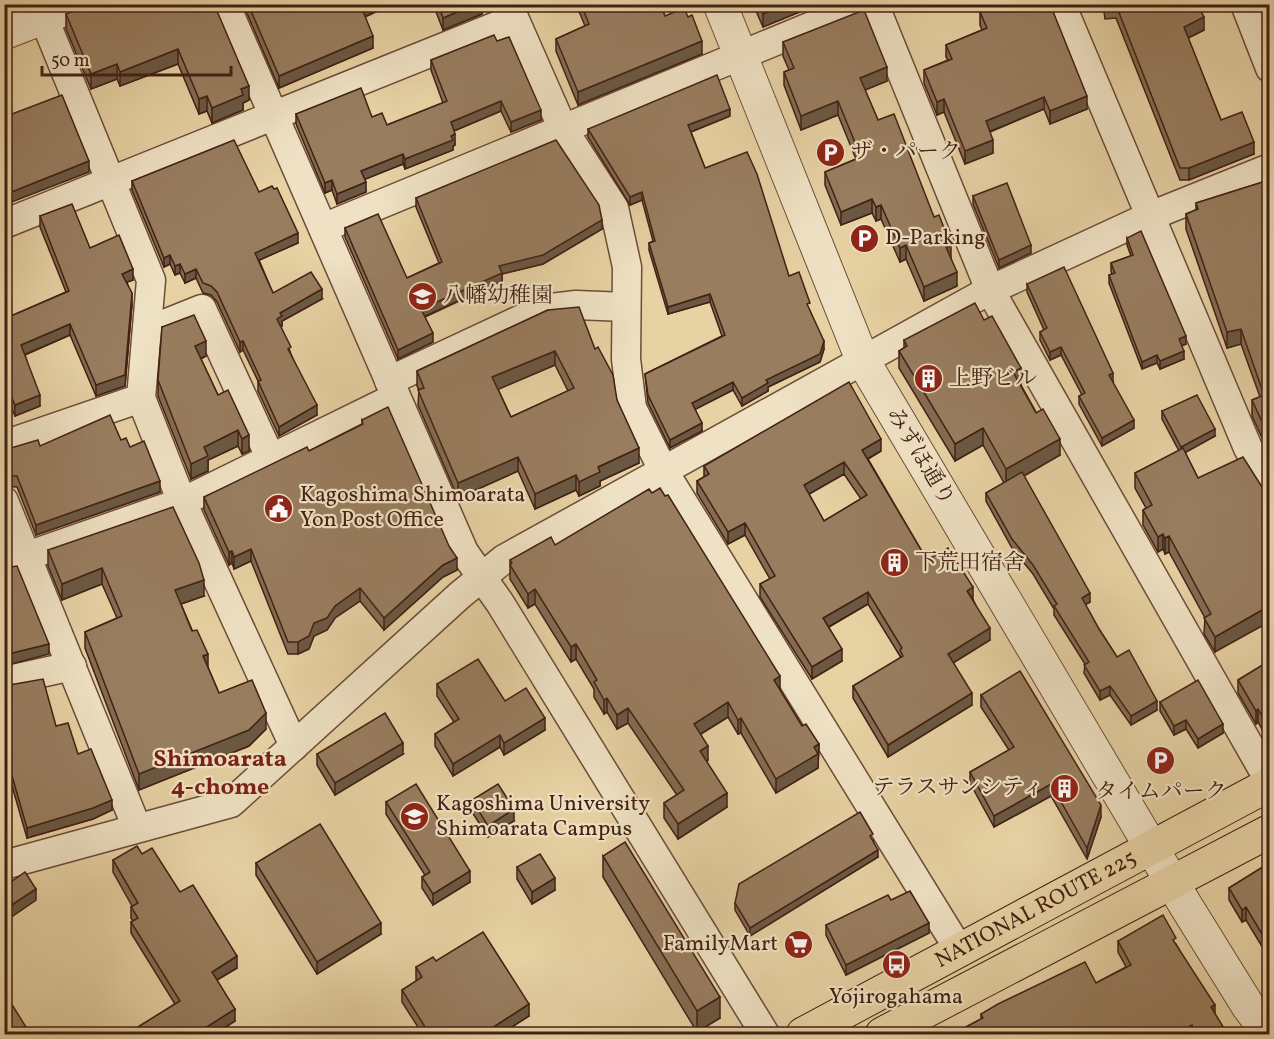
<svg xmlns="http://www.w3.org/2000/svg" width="1274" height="1039" viewBox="0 0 1274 1039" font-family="Vollkorn,'Noto Serif JP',serif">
<rect width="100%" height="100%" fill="#e7d2a4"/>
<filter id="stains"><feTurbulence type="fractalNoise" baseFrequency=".00333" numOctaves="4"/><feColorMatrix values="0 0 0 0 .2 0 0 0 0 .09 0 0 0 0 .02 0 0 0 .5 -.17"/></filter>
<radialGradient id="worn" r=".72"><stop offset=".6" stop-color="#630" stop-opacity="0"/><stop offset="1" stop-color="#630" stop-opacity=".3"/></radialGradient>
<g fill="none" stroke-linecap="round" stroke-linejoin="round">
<defs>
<g id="minor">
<path d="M38,4L151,280L141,398L182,502L294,746"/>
<path d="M225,4L464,552L500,603L765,1034"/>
<path d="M508,4L563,129L614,208L627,267L626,359L632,408L663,470L960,951"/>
<path d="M874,4L990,290L1270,782"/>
<path d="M1061,4L1248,448L1270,488"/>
<path d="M1245,4L1270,68"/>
<path d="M4,224L514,19"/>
<path d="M323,228L865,4"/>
<path d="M147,331L202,309L271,459"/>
<path d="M389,381L543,309L576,305L626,307"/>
<path d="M4,445L141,398"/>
<path d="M4,501L137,828"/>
<path d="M4,564L182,502L396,397"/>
<path d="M4,681L72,666"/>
<path d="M4,865L231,803L460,595L504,559L990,290L1148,217L1270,168"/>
</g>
<g id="tertiary">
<path d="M720,4L862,359L1186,906L1248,1006L1269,1034"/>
<path d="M4,33L78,4"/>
</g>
<g id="trunk">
<path id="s1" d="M803,1034L1270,784"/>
<path d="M882,1034L1270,831"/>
</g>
</defs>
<!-- minor casing -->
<use href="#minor" stroke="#6c4c38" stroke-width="31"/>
<!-- tertiary casing -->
<use href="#tertiary" stroke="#6c4c38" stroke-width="35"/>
<!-- trunk casing -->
<use href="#trunk" stroke="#432014" stroke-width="35"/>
<!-- minor -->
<use href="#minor" stroke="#efe2c4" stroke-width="28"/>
<!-- tertiary -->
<use href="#tertiary" stroke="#efe2c4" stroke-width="33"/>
<!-- trunk -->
<use href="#trunk" stroke="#e7d2a4" stroke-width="33"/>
</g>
<!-- wall -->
<g fill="#836c52" stroke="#432014" stroke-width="1.5" fill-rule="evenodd">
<path d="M214,4L249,100L243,103V110L212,123L207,111L199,114L178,64L120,86L117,79L91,89L66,29V14L93,9Z"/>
<path d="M243,4H393L365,17L373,48L279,88Z"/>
<path d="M433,4H482V14L443,30Z"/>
<path d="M576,4H660L665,16L702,54L578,105L556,51V39L585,26Z"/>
<path d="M753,4H819L763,27Z"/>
<path d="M979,4H1050L1087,109L1050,124L1044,109L990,132L993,153L965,164L944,112L937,115L924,83V70L948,60L946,57V45L982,30L980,25V12H982Z"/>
<path d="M1103,4H1197L1204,30L1188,38L1221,120L1254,154L1189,180H1180L1116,18L1105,19Z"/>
<path d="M497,41L541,120L511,132L501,111L454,131L455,145L453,146V150L405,169L403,164L365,179L366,192L337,204L332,190L325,193L296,124V114L372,117L387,125L443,103L431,70V60Z"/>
<path d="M783,42L887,81L865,90L878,120L934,217L951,258L957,286L924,301L906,259L900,262L881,219L876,221L872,213L841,225L825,185V172L856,159L838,115L801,130L784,85V72L789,70L783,56Z"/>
<path d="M730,116L691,132L705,168L789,276L810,311L824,349L820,362L768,387V391L742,406L733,390L695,409L702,431L670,448L648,403L645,374L722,336L710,302L668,314L649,250V243L653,241L642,200L630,205L588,137V129Z"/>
<path d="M1269,180V453L1252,416V400L1260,397L1241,344L1227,348L1186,229V214L1196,210V203Z"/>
<path d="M132,181L259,192L298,243L259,260L273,293L322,299L282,321V326L281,327L291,354L317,415L279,436L258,391V381L243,350L240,352L217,302L211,295L203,293L196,278L185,283L180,273L175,275L170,264L164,267L132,190Z"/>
<path d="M973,196L1031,253L999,268L973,204Z"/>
<path d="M416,198L602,229L543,264L502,274V281L425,317L433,342L398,359L345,237V228L407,278L439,263L416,207Z"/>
<path d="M40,216L90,248L133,280L127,282L132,304L125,386L96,396L70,335L25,355L40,406L15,416L4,391V319L66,292L40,227Z"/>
<path d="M1127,238L1186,344L1181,346L1184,359L1160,369L1157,363L1142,369L1109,283V275L1112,274L1111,271V263L1131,256L1127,245Z"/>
<path d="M1027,284L1113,381H1112L1134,428L1102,446L1079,404V396L1082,395L1061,355L1050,360L1040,340V332L1044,330L1027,292Z"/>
<path d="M548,310L595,349L617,400L639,463L600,481V486L579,496L576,490L535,509L518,471L458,498L418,405L419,390L417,386V371ZM555,365L568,391L511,417L498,389Z"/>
<path d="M162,327L206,356L201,359L218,395L249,451L242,454L238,446L208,460V471L191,479L158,396V380Z"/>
<path d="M904,340L1021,385L1060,455L1024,476L1090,602L1085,604L1099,629L1117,657L1157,710L1131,725L1110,695L1100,700L1084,673L1085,664L1054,615V609L1033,574L1012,548L986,501V493L1004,483L983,445L955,461L899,368V351L904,348Z"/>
<path d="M1162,411L1215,436L1185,452L1198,478L1262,487L1269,489V512L1215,652L1204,634L1205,618L1169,552L1165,554L1163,549L1158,552L1143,525V510L1146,508L1135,488V473L1179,451L1162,419Z"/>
<path d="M362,420L457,570L443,577L384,630L360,601L335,618L327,630L314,636L309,649L298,654H288L251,561L234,569L232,563L229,565L204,510V497L309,451L362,424Z"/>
<path d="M121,440L130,447L160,492L36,535L17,487L4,486V450L40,446Z"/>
<path d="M881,451L868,459L927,560L973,599L990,640L953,663L972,705L888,757L853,698V686L900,659V656L868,604L829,627L842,661L812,679L760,597V584L770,579L745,535L728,544L697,493V481L704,477V466ZM844,474L861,499L824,521L809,494Z"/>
<path d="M555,545L780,690L802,726L819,744L818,768L776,793L741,733L738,734L728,717L701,734L708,760L707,762L727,807L678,839L664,818V803L677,795L628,723L617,729L607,712L604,714L594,697V689L576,659L571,662L535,604L528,608L510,579V560Z"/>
<path d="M48,550L204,596L181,604L219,693L266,729L249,746L139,790L85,648V632L117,618L102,584L62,600L48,566Z"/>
<path d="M1269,661V742L1258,722L1256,724L1238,693V680Z"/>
<path d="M437,684L505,701L545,730L504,755L500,747L453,776L435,746V734L454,722L437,696Z"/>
<path d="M4,686L56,726L78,754L112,810L93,819L27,838L4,758Z"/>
<path d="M981,695L1101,817L1087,859L1051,796L994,827L970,783V772L1009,750L981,707Z"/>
<path d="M1160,702L1223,733L1198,748L1186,729L1174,735L1160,711Z"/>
<path d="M317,754H403L335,795L317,765Z"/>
<path d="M472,800L514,821L488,837L472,812Z"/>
<path d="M386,802L470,882L433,905L422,888V877L425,875L386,814Z"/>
<path d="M873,840L878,857L750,936L735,910V903Z"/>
<path d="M142,854L180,892L237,968L217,980L235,1021L213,1035H125L175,1004L131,933V922L133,921L131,918V907L132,906L113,872V860Z"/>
<path d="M603,856L720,1018L697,1032L603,877Z"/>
<path d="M256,863L381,934L317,974L256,875Z"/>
<path d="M1269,863V958L1246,920L1242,922L1229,900V888Z"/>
<path d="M517,867L555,890L532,904L517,879Z"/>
<path d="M891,900L929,933L846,975L826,935V925Z"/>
<path d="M1118,941L1176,944L1215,1014L1228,1035H951L981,1019V1014L1096,983L1126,967L1118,952Z"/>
<path d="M436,961L529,1016L499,1035H423L402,1002V990L417,981L416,979V967Z"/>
<path d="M1269,963V980L1267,976V964Z"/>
</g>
<!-- shaded-wall -->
<g fill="#6a5842" stroke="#432014" stroke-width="1.5">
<path d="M4,4H13L4,8Z"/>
<path d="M365,4H393L361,18V6Z"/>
<path d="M476,4H482V14L443,30V18Z"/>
<path d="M788,4H819L763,27V14Z"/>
<path d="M1204,17V30L1184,40V27Z"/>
<path d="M373,36V48L279,88V76Z"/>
<path d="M702,41V54L578,105V92Z"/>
<path d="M178,49V64L120,86V72Z"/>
<path d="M117,64V79L91,89V74Z"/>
<path d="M887,67V81L860,92V78Z"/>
<path d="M249,86V100L243,103V110L212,123V108L241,89Z"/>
<path d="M207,96V111L199,114V99Z"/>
<path d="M1087,96V109L1050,124V111Z"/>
<path d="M1044,97V109L986,133V121Z"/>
<path d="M944,99V112L937,115V102Z"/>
<path d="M501,101V111L451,132V122Z"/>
<path d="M838,101V115L801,130V116Z"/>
<path d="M730,109V116L688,133V125Z"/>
<path d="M541,110V120L511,132V122Z"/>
<path d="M455,134V145L453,146V150L405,169V159Z"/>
<path d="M993,140V153L965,164V151Z"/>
<path d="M1254,142V154L1189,180V168Z"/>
<path d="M403,154V164L361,181V171Z"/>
<path d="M89,161V172L4,205V195Z"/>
<path d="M332,180V190L325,193V183Z"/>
<path d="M366,182V192L337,204V194Z"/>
<path d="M642,192V200L630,205V197Z"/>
<path d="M872,199V213L841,225V212Z"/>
<path d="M881,205V219L876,221V207Z"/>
<path d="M602,220V229L543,264L502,274V281L421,318V309L499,266Z"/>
<path d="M298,233V243L255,262V253Z"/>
<path d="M906,245V259L900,262V248Z"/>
<path d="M1031,245V253L999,268V260Z"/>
<path d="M951,246V259L946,247Z"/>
<path d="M170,255V264L164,267V258Z"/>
<path d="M180,264V273L175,275V266Z"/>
<path d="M133,269V280L122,284V274Z"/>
<path d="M196,269V278L185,283V274Z"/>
<path d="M957,272V286L924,301V287Z"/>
<path d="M322,289V299L282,321V326L277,329V319L280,313Z"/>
<path d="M132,293V304L125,386L96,396V385Z"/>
<path d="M710,294V302L668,314V307Z"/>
<path d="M70,324V335L21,356V345Z"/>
<path d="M1241,329V344L1227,348V332Z"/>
<path d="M433,333V342L398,359V350Z"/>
<path d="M1186,336V344L1179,347V339Z"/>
<path d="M206,341V356L195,361V346Z"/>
<path d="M243,341V350L240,352V342Z"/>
<path d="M824,341V349L820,362L768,387V391L742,406V398L766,380Z"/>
<path d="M1061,347V355L1050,360V352Z"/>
<path d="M555,351V365L492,392V377Z"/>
<path d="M1184,351V359L1160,369V361Z"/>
<path d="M1157,355V363L1142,369V362Z"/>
<path d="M1021,368V385L1013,389V372Z"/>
<path d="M1113,373V381L1109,383V375Z"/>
<path d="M733,382V390L692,411V403Z"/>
<path d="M40,395V406L15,416V405Z"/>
<path d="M317,405V415L279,436V427Z"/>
<path d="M1134,420V428L1102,446V438Z"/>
<path d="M702,423V431L670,448V440Z"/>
<path d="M983,428V445L955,461V444Z"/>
<path d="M1215,429V436L1181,455V447Z"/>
<path d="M238,430V446L208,460V471L191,479V464L204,447Z"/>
<path d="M249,435V451L242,454V439Z"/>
<path d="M881,439V451L862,462V450Z"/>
<path d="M1060,439V455L1006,486V469Z"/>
<path d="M639,448V463L600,481V486L579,496V482L598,467Z"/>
<path d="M518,457V471L458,498V483Z"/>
<path d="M844,462V474L804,497V485Z"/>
<path d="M576,475V490L535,509V494Z"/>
<path d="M160,481V492L36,535V525Z"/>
<path d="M1269,497V526L1262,530L1263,500Z"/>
<path d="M745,523V535L728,544V532Z"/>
<path d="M1163,534V549L1158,552V537Z"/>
<path d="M1169,536V552L1165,554V538Z"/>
<path d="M251,549V561L234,569V557Z"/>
<path d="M232,551V563L229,565V552Z"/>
<path d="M457,558V570L443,577L384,630V618L443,565Z"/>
<path d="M102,568V584L62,600V584Z"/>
<path d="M204,580V596L175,606V590Z"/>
<path d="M973,587V599L967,591Z"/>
<path d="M360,588V601L335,618L327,630L314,636L309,649L298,654V642L314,623L335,606Z"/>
<path d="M535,589V604L528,608V594Z"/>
<path d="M868,592V604L823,630V618Z"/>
<path d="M1090,593V602L1082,607V598Z"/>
<path d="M1269,606V622L1215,652V637Z"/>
<path d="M990,628V640L948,666V654Z"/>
<path d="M49,644V654L4,666V655Z"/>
<path d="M576,644V659L571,662V647Z"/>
<path d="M842,649V661L812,679V667Z"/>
<path d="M208,654V670L203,656Z"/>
<path d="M780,676V691L774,680Z"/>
<path d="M1110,686V695L1100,700V691Z"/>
<path d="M972,693V705L888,757V745Z"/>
<path d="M607,698V712L604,714V700Z"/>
<path d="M1157,701V710L1131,725V716Z"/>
<path d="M728,702V717L694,738V724Z"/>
<path d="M628,708V723L617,729V715Z"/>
<path d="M1258,709V722L1256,724V711Z"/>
<path d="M266,713V729L249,746L139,790V774Z"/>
<path d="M545,718V730L504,755V743Z"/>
<path d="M741,718V733L738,734V720Z"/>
<path d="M1186,720V729L1174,735V726Z"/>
<path d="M1223,724V733L1198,748V739Z"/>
<path d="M500,735V747L453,776V764Z"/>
<path d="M403,743V754L335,795V783Z"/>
<path d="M819,744L818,768L776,793V779L814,747Z"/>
<path d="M708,746V760L700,766V751Z"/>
<path d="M1051,784V796L994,827V816Z"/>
<path d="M727,793V807L678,839V824Z"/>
<path d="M112,800V810L93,819L27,838V828Z"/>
<path d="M1101,805V817L1087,859V848Z"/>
<path d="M514,809V821L488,837V826Z"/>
<path d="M878,850V857L750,936V928Z"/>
<path d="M470,871V882L433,905V894Z"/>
<path d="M555,878V890L532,904V892Z"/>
<path d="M36,889V900L4,922V910Z"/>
<path d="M1246,907V920L1242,922V910Z"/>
<path d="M381,923V934L317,974V962Z"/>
<path d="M929,923V933L846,975V965Z"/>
<path d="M237,956V968L212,983V972Z"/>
<path d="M720,997V1018L697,1032V1011Z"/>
<path d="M529,1004V1016L499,1035H481Z"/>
<path d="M1215,1005V1016L1211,1007Z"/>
<path d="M235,1009V1021L213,1035H194Z"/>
<path d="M1192,1025V1035H1174Z"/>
</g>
<!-- building -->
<g fill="#987d5f" stroke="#432014" stroke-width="1.5" fill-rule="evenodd">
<path d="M90,4H91L93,9L103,4H214L249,86L241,89L243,95L212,108L207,96L199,99L178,49L120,72L117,64L91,74L66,14Z"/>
<path d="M248,4H365L361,6L373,36L279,76Z"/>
<path d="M438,4H476L443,18Z"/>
<path d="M581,4H660L665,16L684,8L688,17L692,15L702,41L578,92L556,39L589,24Z"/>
<path d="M759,4H788L763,14Z"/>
<path d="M984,4H1050L1087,96L1050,111L1044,97L986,121L993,140L965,151L944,99L937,102L924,70L952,59L946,45L987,28L980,12L986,10Z"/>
<path d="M1105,4H1197L1204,17L1184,27L1221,120L1242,112L1254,142L1189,168H1180L1116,5L1105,6Z"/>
<path d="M864,10L887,67L860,78L878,120L894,114L934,217L939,215L951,246L946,247L957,272L924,287L906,245L900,248L881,205L876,207L872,199L841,212L825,172L861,157L838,101L801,116L784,72L794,68L783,42Z"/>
<path d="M494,35L497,41L509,37L541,110L511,122L501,101L451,122L455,134L451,136L453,140L405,159L403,154L361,171L366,182L337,194L332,180L325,183L296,114L361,88L372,117L382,113L387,125L447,101L431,60Z"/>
<path d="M717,75L730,109L688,125L705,168L747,152L757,174L789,276L799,272L810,303L807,304L824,341L820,354L766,380L768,383L742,398L733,382L692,403L702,423L670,440L648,395L645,374L725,335L710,294L668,307L649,243L655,241L642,192L630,197L588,129Z"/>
<path d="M62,95L89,161L4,195V117Z"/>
<path d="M234,140L259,192L272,186L274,189L277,188L298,233L255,253L273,293L311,272L322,289L280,313L282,316L277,319L291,347L288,349L317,405L279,427L258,381L261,380L243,341L240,342L217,292L211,286L203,283L196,269L185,274L180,264L175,266L170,255L164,258L132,181Z"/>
<path d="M556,140L599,205L602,220L543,255L499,266L502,273L421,309L433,333L398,350L345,228L378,214L407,278L442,262L416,198Z"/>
<path d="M1269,180V437L1252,400L1264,395L1241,329L1227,332L1186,214L1198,209L1196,203Z"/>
<path d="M1007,183L1031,245L999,260L973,196Z"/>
<path d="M72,204L90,248L119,235L133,269L122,274L132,293L125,375L96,385L70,324L21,345L40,395L15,405L4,380V319L69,291L40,216Z"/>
<path d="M1141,231L1186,336L1179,339L1184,351L1160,361L1157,355L1142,362L1109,275L1115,273L1111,263L1133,255L1127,238Z"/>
<path d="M1064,267L1113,373L1109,375L1134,420L1102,438L1079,396L1085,393L1061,347L1050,352L1040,332L1047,328L1027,284Z"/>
<path d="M975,303L984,320L992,316L1021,368L1013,372L1036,413L1043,409L1060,439L1006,469L983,428L955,444L899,351L907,346L904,340Z"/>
<path d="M579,307L595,349L598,347L613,375L617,400L639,448L598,467L600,472L579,482L576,475L535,494L518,457L458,483L418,390L424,388L417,371L548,310ZM555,351L574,388L511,417L492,377Z"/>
<path d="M194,315L206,341L195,346L218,395L228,390L249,435L242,439L238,430L204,447L208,456L191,464L158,380L162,327Z"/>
<path d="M849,382L881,439L862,450L927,560L948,548L973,587L967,591L990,628L948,654L972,693L888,745L853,686L903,656L900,650L902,648L868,592L823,618L842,649L812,667L760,584L775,576L745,523L728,532L697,481L709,474L704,466ZM844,462L867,495L824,521L804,485Z"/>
<path d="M1197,395L1215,429L1181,447L1162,411Z"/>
<path d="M388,407L449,546L457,558L443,565L384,618L360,588L335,606L327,618L314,623L309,636L298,642H288L251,549L234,557L232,551L229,552L204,497L307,447L309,451L363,424L362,420Z"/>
<path d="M110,415L121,440L126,438L130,447L144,441L160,481L36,525L17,476H4V450L38,440L40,446Z"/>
<path d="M1183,448L1198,478L1243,457L1262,487L1269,489V497L1263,500L1269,511L1262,514L1269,528V606L1215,637L1204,618L1211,614L1169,536L1165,538L1163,534L1158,537L1143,510L1152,505L1135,473Z"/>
<path d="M1022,472L1090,593L1082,598L1099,629L1117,657L1129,650L1157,701L1131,716L1110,686L1100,691L1084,665L1089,662L1054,606L1057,604L1033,565L1012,539L986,493Z"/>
<path d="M660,488L665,496L668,495L780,676L774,680L802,726L806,724L819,744L814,747L818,754L776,779L741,718L738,720L728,702L694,724L708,746L700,751L727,793L678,824L664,803L684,790L628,708L617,715L607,698L604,700L594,682L597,680L576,644L571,647L535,589L528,594L510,565L512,563L510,560L551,537L555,545L649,489L652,493Z"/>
<path d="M173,507L199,563L204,580L175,590L192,631L197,630L208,654L203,656L219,693L252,680L266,713L249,730L139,774L85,632L122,616L102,568L62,584L48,550Z"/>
<path d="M17,566L49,644L4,655V568Z"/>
<path d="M478,659L505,701L526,688L545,718L504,743L500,735L453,764L435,734L459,719L437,684Z"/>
<path d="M1269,661V729L1258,709L1256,711L1238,680Z"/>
<path d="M1020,671L1101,805L1087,848L1051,784L994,816L970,772L1014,747L981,695Z"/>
<path d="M43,679L56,726L68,723L78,754L91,749L112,800L93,808L27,828L4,748V686Z"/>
<path d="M1198,680L1223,724L1198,739L1186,720L1174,726L1160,702Z"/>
<path d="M385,713L403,743L335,783L317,754Z"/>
<path d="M416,784L470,871L433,894L422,877L430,872L386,802Z"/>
<path d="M498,784L514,809L488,826L472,800Z"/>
<path d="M860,812L873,834L870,836L878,850L750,928L735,903L739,884Z"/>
<path d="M320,824L381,923L317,962L256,863Z"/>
<path d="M625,842L720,997L697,1011L603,856Z"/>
<path d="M137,846L142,854L152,848L180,892L193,885L237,956L212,972L235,1009L194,1035H125L180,1001L131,922L138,918L131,907L138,903L113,860Z"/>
<path d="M540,854L555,878L532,892L517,867Z"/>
<path d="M1269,863V946L1246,907L1242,910L1229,888Z"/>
<path d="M25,872L36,889L4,910V887Z"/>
<path d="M910,891L929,923L846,965L826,925L888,895L891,900Z"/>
<path d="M1163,915L1176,938L1173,940L1215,1005L1211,1007L1228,1035H1197L1192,1025L1174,1035H951L983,1018L981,1014L998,1004L1085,962L1096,983L1131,965L1118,941Z"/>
<path d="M483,932L529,1004L481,1035H430L402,990L422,977L416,967L433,957L436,961Z"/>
<path d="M4,992L31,1035H4Z"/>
</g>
<!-- icons -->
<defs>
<symbol id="parking-disc" viewBox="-11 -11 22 22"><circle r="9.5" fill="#8f2418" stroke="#efe2c4"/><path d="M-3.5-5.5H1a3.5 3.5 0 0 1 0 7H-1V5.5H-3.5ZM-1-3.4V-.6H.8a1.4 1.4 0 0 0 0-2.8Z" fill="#fff"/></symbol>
<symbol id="school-disc" viewBox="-11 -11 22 22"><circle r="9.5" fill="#8f2418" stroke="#efe2c4"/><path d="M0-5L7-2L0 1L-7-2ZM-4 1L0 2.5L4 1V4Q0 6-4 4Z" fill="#fff"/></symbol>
<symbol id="building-disc" viewBox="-11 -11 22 22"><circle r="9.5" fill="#8f2418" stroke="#efe2c4"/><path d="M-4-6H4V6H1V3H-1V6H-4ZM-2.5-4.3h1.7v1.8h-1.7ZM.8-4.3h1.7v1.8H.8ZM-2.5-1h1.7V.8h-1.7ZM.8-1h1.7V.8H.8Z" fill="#fff"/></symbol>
<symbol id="civic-disc" viewBox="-11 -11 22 22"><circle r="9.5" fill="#8f2418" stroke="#efe2c4"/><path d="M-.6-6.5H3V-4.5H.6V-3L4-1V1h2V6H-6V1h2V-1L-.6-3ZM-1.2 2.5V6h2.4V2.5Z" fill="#fff"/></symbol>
<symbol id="university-disc" viewBox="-11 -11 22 22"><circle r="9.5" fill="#8f2418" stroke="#efe2c4"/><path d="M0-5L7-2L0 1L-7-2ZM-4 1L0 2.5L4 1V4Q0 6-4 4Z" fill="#fff"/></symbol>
<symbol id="supermarket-disc" viewBox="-11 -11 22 22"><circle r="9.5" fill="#8f2418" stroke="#efe2c4"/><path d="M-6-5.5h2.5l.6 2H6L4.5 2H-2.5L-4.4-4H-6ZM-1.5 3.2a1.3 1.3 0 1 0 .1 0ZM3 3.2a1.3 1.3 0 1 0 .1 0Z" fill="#fff"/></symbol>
<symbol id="bus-disc" viewBox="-11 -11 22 22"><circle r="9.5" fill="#8f2418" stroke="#efe2c4"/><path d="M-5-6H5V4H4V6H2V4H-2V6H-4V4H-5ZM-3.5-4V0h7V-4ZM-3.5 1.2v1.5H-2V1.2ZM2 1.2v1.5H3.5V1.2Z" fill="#fff"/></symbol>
</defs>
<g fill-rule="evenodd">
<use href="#parking-disc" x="814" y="136" width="33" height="33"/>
<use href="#parking-disc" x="848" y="222" width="33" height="33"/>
<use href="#school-disc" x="406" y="280" width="33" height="33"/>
<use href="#building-disc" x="912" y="362" width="33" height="33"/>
<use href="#civic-disc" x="262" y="492" width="33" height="33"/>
<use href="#building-disc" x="878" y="546" width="33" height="33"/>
<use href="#parking-disc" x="1144" y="744" width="33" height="33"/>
<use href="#building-disc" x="1048" y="772" width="33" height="33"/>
<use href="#university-disc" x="398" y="800" width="33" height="33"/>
<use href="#supermarket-disc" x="782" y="928" width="33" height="33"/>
<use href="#bus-disc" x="880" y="948" width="33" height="33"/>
</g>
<g text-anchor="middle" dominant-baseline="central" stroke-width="4.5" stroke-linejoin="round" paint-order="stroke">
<!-- poi labels -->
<g font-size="22" fill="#432014" stroke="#efe2c4" text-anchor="start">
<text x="851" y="152">ザ・パーク</text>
<text x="885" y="238">D-Parking</text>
<text x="443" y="296">八幡幼稚園</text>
<text x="949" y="379">上野ビル</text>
<text x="300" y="495">Kagoshima Shimoarata<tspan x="300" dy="25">Yon Post Office</tspan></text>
<text x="915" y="563">下荒田宿舍</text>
<text x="1044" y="788" text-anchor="end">テラスサンシティ</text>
<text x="1161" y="792" text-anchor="middle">タイムパーク</text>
<text x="436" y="804">Kagoshima University<tspan x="436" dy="25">Shimoarata Campus</tspan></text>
<text x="778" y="944" text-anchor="end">FamilyMart</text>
<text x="896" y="997" text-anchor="middle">Yojirogahama</text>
</g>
<!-- street labels -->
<g font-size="22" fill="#432014" stroke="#efe2c4">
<text transform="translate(920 457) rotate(59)">みずほ通り</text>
<text stroke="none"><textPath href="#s1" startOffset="264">NATIONAL ROUTE 225</textPath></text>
</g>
<!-- neighbourhood labels -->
<g font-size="24" font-weight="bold" fill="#7a1f14" stroke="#efe2c4">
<text x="220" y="760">Shimoarata<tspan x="220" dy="28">4-chome</tspan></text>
</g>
</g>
<!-- margin -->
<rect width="1274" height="1039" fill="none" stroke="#e7d2a4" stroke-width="24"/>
<rect x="6" y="6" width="1262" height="1027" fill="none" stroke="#432014" stroke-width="3"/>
<rect x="12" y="12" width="1250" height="1015" fill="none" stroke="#432014" stroke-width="1.5"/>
<!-- scale -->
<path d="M42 66v9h189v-9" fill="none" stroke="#432014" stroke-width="3"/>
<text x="51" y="66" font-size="18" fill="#432014" stroke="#efe2c4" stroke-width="4.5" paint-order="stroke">50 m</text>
<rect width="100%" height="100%" filter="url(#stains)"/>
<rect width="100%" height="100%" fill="url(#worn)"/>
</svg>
